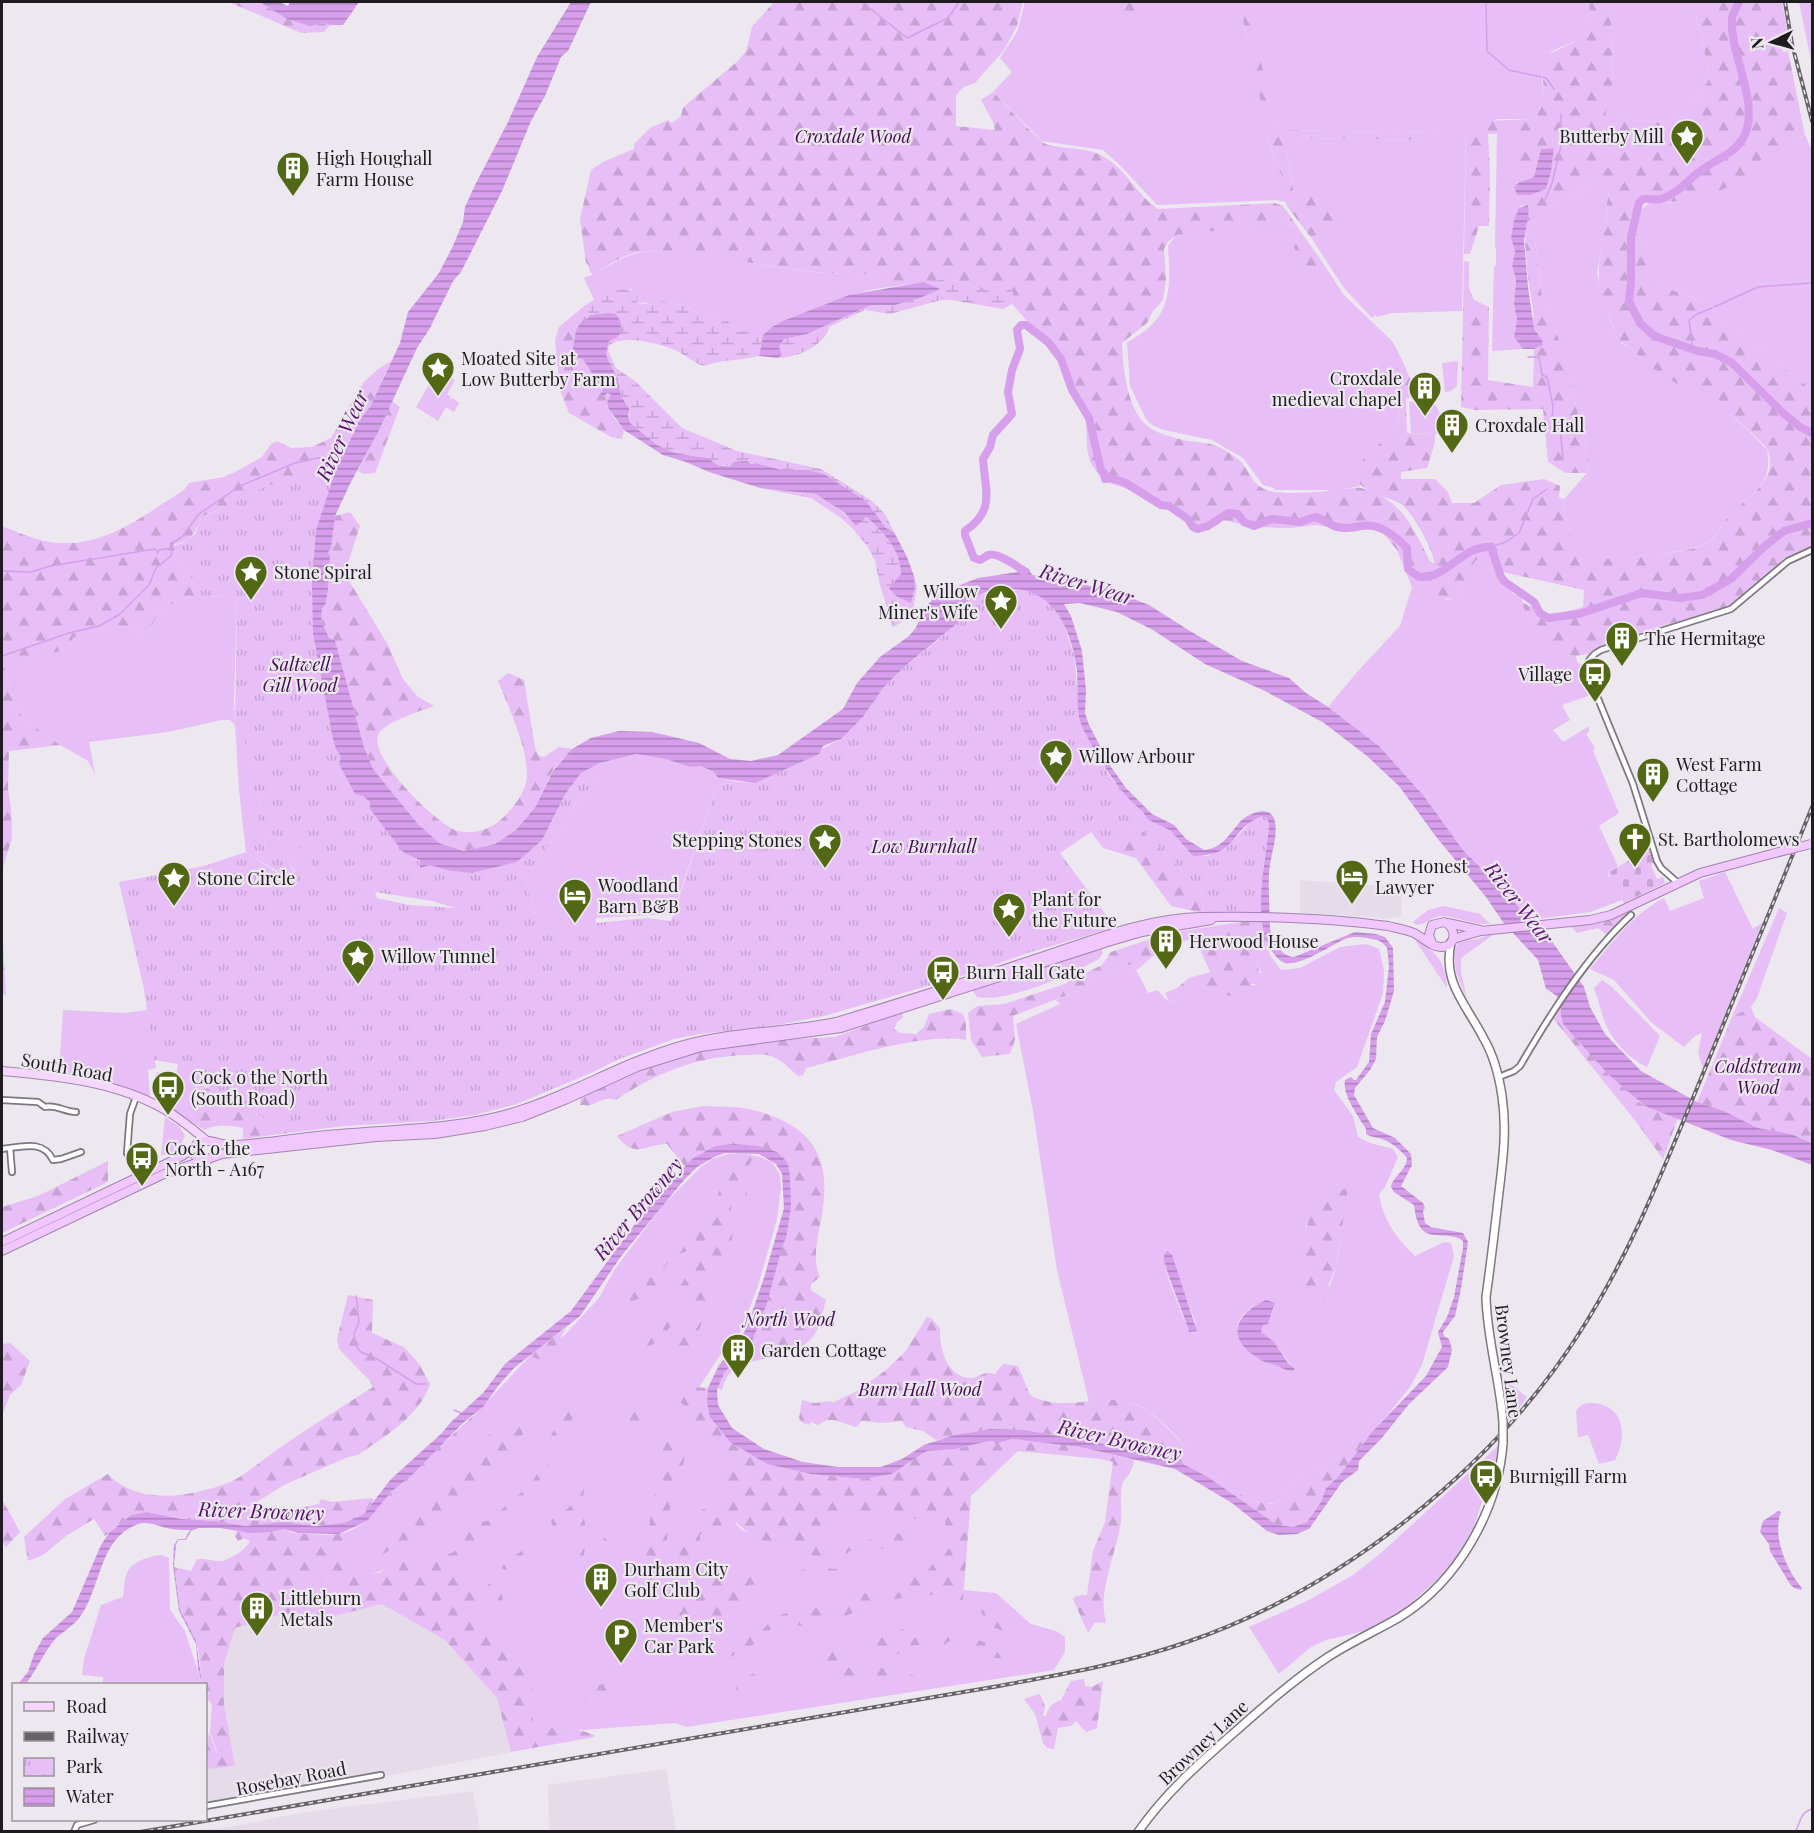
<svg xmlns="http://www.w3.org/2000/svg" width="1814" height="1833" viewBox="0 0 1814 1833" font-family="'Playfair Display',serif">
<defs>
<pattern id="forest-firs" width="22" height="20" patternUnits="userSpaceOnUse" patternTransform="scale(1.5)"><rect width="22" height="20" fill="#e7bef6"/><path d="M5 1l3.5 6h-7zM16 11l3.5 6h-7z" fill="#c6a3d2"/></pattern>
<pattern id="wetland-marsh" width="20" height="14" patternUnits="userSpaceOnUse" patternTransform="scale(1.5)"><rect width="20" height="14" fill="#e7bef6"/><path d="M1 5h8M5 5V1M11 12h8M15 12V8" fill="none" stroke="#c6a3d2"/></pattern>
<pattern id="cemetery-stones" width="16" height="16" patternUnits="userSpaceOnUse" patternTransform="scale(1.5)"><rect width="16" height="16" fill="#e7bef6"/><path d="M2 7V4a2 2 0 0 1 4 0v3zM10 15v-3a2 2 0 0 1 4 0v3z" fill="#c6a3d2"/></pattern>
<pattern id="park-tufts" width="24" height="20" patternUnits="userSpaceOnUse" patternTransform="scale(1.5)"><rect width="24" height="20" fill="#e7bef6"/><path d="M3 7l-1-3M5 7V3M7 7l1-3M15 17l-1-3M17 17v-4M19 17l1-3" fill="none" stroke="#c6a3d2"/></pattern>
<pattern id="water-rules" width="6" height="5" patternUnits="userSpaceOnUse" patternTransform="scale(1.5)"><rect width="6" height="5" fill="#d69eeb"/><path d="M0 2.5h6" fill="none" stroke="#ad80be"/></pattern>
</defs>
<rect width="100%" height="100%" fill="#ede7ef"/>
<!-- built -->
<g fill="#e5dbe9">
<path d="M1300,880L1402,887L1401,916L1383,919L1376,917L1300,913Z"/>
<path d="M382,1604L445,1640L497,1698L511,1752L387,1776L381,1775L206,1806V1757L210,1769L235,1766L224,1704V1664L235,1628L287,1613L318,1620Z"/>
<path d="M666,1769L676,1831H549L548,1785Z"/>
<path d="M473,1791L480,1831H190L230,1827L305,1812Z"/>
</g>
<!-- green -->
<g fill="#e7bef6" fill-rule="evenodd">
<path d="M1025,2H1589L1590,28L1580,39L1552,51L1542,71L1543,98L1537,116L1529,119H1498L1466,130L1462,311L1392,313L1377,317L1375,315L1372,318L1344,288L1312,239L1316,236L1290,203L1286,205V202L1275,200L1157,205L1120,165L1103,150L1042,141L993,92L1012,72L1000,58L1017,32ZM1242,7L1273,123L1263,110L1244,29ZM1288,130L1439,133V134L1428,140L1300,138L1287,155L1294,195L1286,200L1283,180L1266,134Z"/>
<path d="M1608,2H1693L1709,71L1708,81L1685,114L1675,121L1646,122L1604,115L1612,91L1613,36Z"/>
<path d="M1799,2H1812V65Z"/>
<path d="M1497,133H1519L1517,156L1525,180L1514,187L1521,206L1514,220L1511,238L1515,252L1512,265L1516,280L1514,304L1517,320L1514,337L1523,349L1492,351L1494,266H1496V248L1495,247Z"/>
<path d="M1805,135L1812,150V390L1759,349L1726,327L1710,306L1683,294L1656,285L1648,279L1642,246L1635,228L1638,213L1650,202L1671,203L1695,197L1783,149L1797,137L1799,140Z"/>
<path d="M1596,176L1609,193L1606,208L1608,209L1597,273L1603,305L1622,344L1629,347L1647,364L1683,387L1720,407L1746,428L1767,450C1774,487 1749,493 1729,517C1720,526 1716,538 1705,544C1690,552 1601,564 1588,557C1571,548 1564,517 1564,499L1587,473L1588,456L1563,350L1542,296L1533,226L1547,206L1577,194Z"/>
<path d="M1282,223L1297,226L1301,232L1294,247L1311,269L1325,266L1343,294L1393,342L1402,360L1397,365L1399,430L1375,447L1357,480L1360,486L1338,490H1274V488L1263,485L1243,458L1212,440L1164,430L1152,425L1146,419L1130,386L1127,342C1172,320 1171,290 1168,246L1176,235Z"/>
<path d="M678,249C744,262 813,278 881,273L889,287C837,292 792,327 739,332L728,321L708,313H698L686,306L667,302L637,303L632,289L592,295L584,278C601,273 614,260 631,255C645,250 663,251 678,249Z"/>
<path d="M1458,361L1457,386L1451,391L1445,392L1442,363Z"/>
<path d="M438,369L455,380L447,394L451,397L448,402L452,398L459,403L454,412L446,407L438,421L416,407Z"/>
<path d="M1430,401C1442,406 1441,423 1440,434L1411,433L1409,402Z"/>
<path d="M1486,552H1493L1498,571L1513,594L1521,595L1525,611L1555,654L1576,656L1577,662L1582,665L1591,695L1562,705L1570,720L1553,730L1563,742L1589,726V732L1586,734L1595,748L1593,751L1619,813L1599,826L1618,866L1610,871L1608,875L1622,900L1590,912L1530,920L1463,850L1423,795L1379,746L1328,707L1358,671L1400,626L1412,587L1448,600L1460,595C1465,580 1470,559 1486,552Z"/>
<path d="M202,596L237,597L234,699L235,725L230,720H221L168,732L89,742L95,774L88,761L60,745L24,719L16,707L3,663L67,650L73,638L86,632L127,626L149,635C154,609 177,598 202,596Z"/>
<path d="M242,736H246L249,739L252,764L249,785L260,802L261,809L256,811L262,827L255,853L289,877L295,886L277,871L246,852L239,790L236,739Z"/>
<path d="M636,754L666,759L690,767L701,766L714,772L718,778L739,782L717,785L672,915L661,905L655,915L596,918L595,931L591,938L546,935L536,914L525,879L580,798L603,779L581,773L600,763Z"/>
<path d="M270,834L281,839L290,838C301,848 309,857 314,871L310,879C299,877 295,873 290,864L294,862L264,851L265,838Z"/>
<path d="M1725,872L1753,929L1763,922L1703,1069L1698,1052L1702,1033L1695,1036L1684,1047L1652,1023L1614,980L1590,969C1612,943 1633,914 1664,898L1670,911L1704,898L1699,881Z"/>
<path d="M1444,906L1480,914L1490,924C1473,925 1459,917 1442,916C1432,916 1426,925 1416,925L1413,922L1428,910Z"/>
<path d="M1779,908L1787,913L1757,998L1751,1007L1732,1017Z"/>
<path d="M1497,932L1461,958V972L1467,1000L1456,972L1454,949L1459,942L1477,939Z"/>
<path d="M1415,940C1438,952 1446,964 1447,988Z"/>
<path d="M1366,944L1379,949L1384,971L1383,993L1357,1067L1336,1082L1334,1090L1353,1116L1358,1137C1366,1143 1383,1146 1393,1149L1398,1157L1385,1187L1379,1194C1383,1220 1397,1239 1415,1256L1444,1242L1451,1243L1454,1256L1422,1365L1410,1387L1390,1412L1384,1409L1364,1431L1337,1457L1296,1482L1282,1501L1267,1504L1252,1501L1198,1467C1191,1447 1156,1413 1136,1404C1122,1399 1104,1402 1089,1402L1057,1270L1033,1111L1016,1024L1060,1004L1056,1000L1078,991L1121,967L1133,964L1148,993L1157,990L1169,1002L1175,1000L1193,986L1204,987L1212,990L1255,985L1261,973L1257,962L1260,959L1270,955L1281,970L1300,968L1340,947ZM1341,1189C1342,1226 1342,1250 1330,1286L1305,1296L1306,1226L1315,1199ZM1172,1255V1260L1196,1324L1189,1332L1169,1281L1164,1261ZM1257,1304L1274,1308L1268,1324L1263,1325L1261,1332C1265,1338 1271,1340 1276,1345C1283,1353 1287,1362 1295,1369L1293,1371L1261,1360L1237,1330C1238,1317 1246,1311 1257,1304Z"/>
<path d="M1101,948L1103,953L1099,959C1071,974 1008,1003 977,997L973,991L976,988Z"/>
<path d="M1602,980L1612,987L1660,1036L1647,1067C1630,1059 1614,1043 1606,1025C1601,1014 1599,1000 1594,988Z"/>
<path d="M63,1010L124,1013L147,1010L156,1068L148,1070L150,1097L86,1076L59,1072Z"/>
<path d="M157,1072L186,1077L207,1088L203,1091L193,1123L157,1100L154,1079Z"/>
<path d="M165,1117L180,1127L185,1136C180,1147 174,1155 161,1155Z"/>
<path d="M729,1154H746L760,1157L772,1162L776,1168L780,1175L781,1187L777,1219L758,1286L738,1338L722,1352L698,1389L735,1462L721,1510L742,1530L757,1536H814L827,1513L944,1516L969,1519L963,1590L996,1593L1031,1624L1056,1631L1065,1637V1652L1054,1670L686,1727L675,1723L583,1730L543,1726L532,1728L416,1565L386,1569L310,1595L308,1579L334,1564L360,1529L382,1505L466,1424L528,1358L565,1335L599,1298L615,1269L663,1205L702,1166L714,1158Z"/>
<path d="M1588,1403C1623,1402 1629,1433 1615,1460L1599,1464L1588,1435L1578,1437L1576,1411L1581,1405Z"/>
<path d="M1498,1446L1494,1471L1489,1479L1474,1527L1451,1567L1401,1612L1369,1630L1326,1640L1311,1647L1279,1674L1249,1627L1305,1602L1353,1575L1381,1553Z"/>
<path d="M161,1555L169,1558L170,1610L185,1631L202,1684H103V1677L82,1675L84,1659L101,1605L123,1597C124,1590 124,1579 127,1573C132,1561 150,1556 161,1555Z"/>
</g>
<!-- forest -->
<g fill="url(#forest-firs)">
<path d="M229,2H260L287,19L310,26L323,23L330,25L324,32L301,33Z"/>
<path d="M774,2H1023L1017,26L1004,50L975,83L964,87L956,95V126L995,130L993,122L981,100L993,92C1001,100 1039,141 1046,144C1067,151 1088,145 1109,160C1128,173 1138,196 1158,209L1275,203L1283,206L1297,226L1282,223L1176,235L1168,242L1164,249L1166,279L1163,300L1153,311L1147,323L1122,343C1123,369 1127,415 1153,430C1161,434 1171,437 1179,439C1192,443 1206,441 1219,447C1226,451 1237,457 1242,463C1251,474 1253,487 1270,491C1284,494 1300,493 1315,492C1325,492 1354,487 1361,488C1402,499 1412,526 1430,561L1434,564C1436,553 1410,509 1401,504C1389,497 1362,492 1357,480C1356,455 1382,443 1399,430L1397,364L1402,360L1413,385L1421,397L1406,398L1407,433L1435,434V442L1427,468L1401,472V479H1435L1448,492L1452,503H1474L1501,485L1544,479L1560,486L1559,498L1564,499C1564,517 1571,547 1588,556C1601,564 1690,552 1704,545C1716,539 1720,527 1728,517C1744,499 1779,482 1768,451C1765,445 1758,439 1753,434C1731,412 1707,402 1681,386C1670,379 1657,372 1647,364C1641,359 1636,352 1630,348C1624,344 1621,342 1616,337C1617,324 1605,315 1602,302C1594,271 1603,241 1608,210L1606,208L1609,193L1596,176L1577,194L1547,206L1533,226L1542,296L1563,350L1588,456L1587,473H1566L1548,462L1543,409L1476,410L1461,407L1464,261L1469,262V288L1474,300L1489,307L1488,380L1533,387L1534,349L1543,345C1542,338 1536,335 1534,328C1532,323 1534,315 1533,309C1528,276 1521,243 1529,210L1528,205L1521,206L1517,195H1530L1546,189L1551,172L1554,148L1541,149L1534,177L1525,180L1517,156L1518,133L1488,134L1490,172L1489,226H1479L1470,254H1464L1466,130L1488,121L1529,119L1537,116C1543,102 1545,87 1542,72L1538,71L1537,60L1580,39L1590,28L1589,2H1608L1613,36L1612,91L1605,115L1646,122L1675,121L1685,114L1708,81L1709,71L1693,2H1782L1790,45L1782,47L1783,52L1788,51L1805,135L1798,140L1797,137C1785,148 1775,161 1762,170C1737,187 1679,207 1650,202L1645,197H1641V209L1638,213L1635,228L1642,246L1649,279L1656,285L1683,294L1710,306L1726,327L1759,349L1812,390V547L1786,557L1744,596L1730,607L1651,629L1588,654L1576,656L1555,654L1545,649L1539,640L1534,624L1525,611L1522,602L1550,616L1583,607L1584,590L1498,571L1493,552C1472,553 1466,578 1460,595C1448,605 1425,592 1412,587L1397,550L1383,533L1373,529L1346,530L1316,525L1291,528L1254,527L1223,520L1216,522L1209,529L1194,532L1185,522L1170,509L1160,507L1128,489L1106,482L1101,478L1090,462L1087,448L1086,418L1068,389L1061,366L1041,336L1012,304L1013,290L979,289L950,279L889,287L881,273C833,277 786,269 739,261C703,255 671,246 635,253C620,256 606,267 594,275L590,272L588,264L586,263L580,219L591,170L603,162L634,149V144L650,128L668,120L672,123L681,116L683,108L688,103L738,61L746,51L752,27Z"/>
<path d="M1123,2H1140L1139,26L1124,25Z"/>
<path d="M1251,6L1252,13L1273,124H1265C1259,85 1244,46 1242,7Z"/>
<path d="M1265,130H1288L1441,133L1428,140L1300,138L1287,155L1294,196L1286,201L1283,180Z"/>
<path d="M1326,193L1338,228L1316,236L1312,239L1286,205L1296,200Z"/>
<path d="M1301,232L1325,266L1310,269L1299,262L1294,247Z"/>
<path d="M584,306L590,315L583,325L577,358H583L604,390L603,397L607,393L611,394L607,402L614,418L624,430L622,439L611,437L569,413L560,390L555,340L559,327Z"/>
<path d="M391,361L370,407L360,419L345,451L312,584L332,728L455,893L322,780L299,477L256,490L228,506L201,517C196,531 191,543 174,544L173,546L202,596C177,598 154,609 149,635L127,626L86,632L73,638L67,650L3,663L16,707L24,719L60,745L9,751L8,788L11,809L12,838L3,867L2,924L6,995L2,994V526C20,533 39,542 59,543C108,546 145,514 184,490L189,483L224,477L237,471L262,457L271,444L277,441L291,448L312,447L331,438L363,383L378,369Z"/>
<path d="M392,401L400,407L375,473L364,474L358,471Z"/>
<path d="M350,512L360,526L348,563V579L388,645L403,679L417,696L434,706C422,711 383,722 378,735C369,758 435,822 455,830C469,835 487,831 498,822C509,813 521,799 525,786C534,760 508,706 498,681L508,673L524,680L535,748L539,756L544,757L559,747L572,749L553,770L536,806L516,830L495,844L465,851L439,843L418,824L373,769L364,747L335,640L329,638L321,620L322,609L326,603L328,589L330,556L328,552C334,543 332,527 335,516Z"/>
<path d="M1137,825L1201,890L1203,913L1171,906L1136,858L1103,848Z"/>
<path d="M1628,913L1607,935L1598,928L1577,933L1571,926L1590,924Z"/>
<path d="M1241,922H1262L1270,955L1260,959L1257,962L1262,982L1259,984H1251L1247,995L1230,996L1204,987L1193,986L1175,1000L1169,1002L1165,993L1177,988L1189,978L1210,972L1195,938L1176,943V953L1153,956L1137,970L1133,964L1121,967L1078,991L1013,1016L1015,1040L1010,1054L982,1057L971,1040L968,1013L977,1006L1004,1004L1062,985L1102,965L1111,952L1169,933Z"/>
<path d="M1562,1004L1561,1019L1609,1075L1632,1094L1638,1101L1645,1106L1678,1118L1663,1159L1637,1123L1552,1017Z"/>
<path d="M1751,1007L1755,1017L1812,1059V1143L1791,1134L1758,1128L1724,1111L1697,1102L1732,1017Z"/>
<path d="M951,1009L963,1014L966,1023V1040C923,1032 850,1057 806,1068L803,1075L798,1076C789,1068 780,1058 768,1055C761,1054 752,1055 745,1055C695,1057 656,1073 616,1100C604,1096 600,1102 590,1105C590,1106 580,1105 580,1105V1097L635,1073L702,1050L795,1039L835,1037L902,1012L903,1018L897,1022L894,1029L900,1033L916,1034L924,1027L929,1014Z"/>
<path d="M207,1088L215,1090L238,1108L253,1111L288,1133L243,1139V1128C230,1125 216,1124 205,1130L193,1123L203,1091Z"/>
<path d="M703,1106C719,1107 738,1106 753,1110C811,1125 832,1155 822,1214C819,1234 811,1258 820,1277L811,1284V1290L826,1300C822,1313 820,1330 811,1339C788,1363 741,1354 727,1377C725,1381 723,1386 722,1390L714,1387L717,1375L742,1349L786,1222V1175L769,1154L722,1149L687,1169L667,1144C645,1144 636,1160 617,1136L672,1112Z"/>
<path d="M750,1154L753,1158L745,1172L748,1189L746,1196L732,1199L730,1219L733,1229L732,1239L722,1266L712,1285L700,1328L678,1363L673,1369H669L668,1365L677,1355L676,1346L694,1306V1299L691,1296L684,1298C676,1316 667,1341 646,1347L658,1327L660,1319L698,1257L699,1249C688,1248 671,1257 665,1267C660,1273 658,1283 656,1290C650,1294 632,1303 625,1302L623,1299L639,1273L653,1270L674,1242L682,1238L685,1228L701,1218L708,1206L718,1195L723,1179L731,1166Z"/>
<path d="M108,1161V1182L2,1233V1207L38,1196Z"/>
<path d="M1348,1188L1336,1266L1323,1300L1311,1306C1309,1302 1305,1298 1305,1293C1301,1268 1304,1222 1315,1199L1330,1192Z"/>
<path d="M348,1295L373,1300L372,1333L404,1347L420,1365L430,1384C420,1416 384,1437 358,1455L348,1457L284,1485L247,1508L262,1514L273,1510L277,1512L292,1514V1513L277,1508L295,1509L319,1504L321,1499L332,1502L372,1498L374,1500L364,1514L344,1523L332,1526L309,1525L282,1522L245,1526L216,1521L181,1519L147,1512L131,1515L105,1536L94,1519L66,1536L43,1555L28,1561L24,1537L65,1499L108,1474C139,1506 190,1497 228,1483C243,1477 266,1457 281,1447C311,1426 342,1407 373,1387L370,1381L339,1349L337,1339Z"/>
<path d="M927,1317L931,1318L940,1328C939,1347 946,1375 968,1378C976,1379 980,1374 986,1373C989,1372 992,1374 995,1374L1003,1364L1018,1366L1030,1395C1061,1413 1097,1394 1129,1402C1145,1406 1159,1420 1170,1431C1181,1442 1193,1452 1198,1467L1252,1501L1271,1504L1282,1501L1296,1482L1337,1457L1364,1431L1384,1409L1390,1412L1372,1432L1339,1476L1326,1488L1321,1502L1307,1522L1293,1527L1277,1525L1208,1477L1166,1455L1025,1430L989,1429L936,1440L923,1431L906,1427L902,1421L882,1423L862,1421L856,1427L834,1420H827L818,1425L811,1422L809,1425L801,1422L799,1418L802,1400L814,1403L831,1401L832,1403L859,1390L886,1370L905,1352Z"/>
<path d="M565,1329C562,1337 554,1346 554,1354L546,1361L528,1356Z"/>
<path d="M10,1343L30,1361L21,1385L10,1395L2,1415V1344Z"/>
<path d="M1504,1379L1527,1397L1515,1414L1507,1408Z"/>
<path d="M682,1387L689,1389L695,1387L708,1388L707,1402L710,1417L730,1442L767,1464L811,1474L863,1479L904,1466L927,1451L955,1449L989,1441H994L995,1444L1012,1439L1043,1442L1080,1447L1134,1460C1134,1471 1125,1476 1122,1485C1119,1498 1123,1514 1120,1527C1116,1551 1097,1597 1106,1620L1105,1623L1095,1622L1088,1633L1073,1599L1076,1596L1087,1595L1093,1551L1105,1522L1113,1462L1101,1459L1018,1451L971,1496L963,1599L957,1604L952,1602L948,1593L929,1595L919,1601L902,1598L890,1600L886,1598L907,1576L927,1572L931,1566L942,1558L948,1550L952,1539L946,1529L945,1520L937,1517L924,1519L879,1517L858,1521L847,1516L830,1513L817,1536L825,1553V1555L820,1558L778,1544L770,1546C760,1536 746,1534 737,1523H732L722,1534H715L709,1527L700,1535V1541C681,1556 689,1577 663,1588C662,1579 670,1576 673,1568C677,1558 694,1518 700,1512C705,1506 714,1507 722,1505V1491L733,1463L729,1458C719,1448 706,1439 697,1428C693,1423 693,1416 689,1411C683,1404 677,1401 677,1391Z"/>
<path d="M573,1404L578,1407L558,1448L555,1451L547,1452C547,1434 563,1418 573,1404Z"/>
<path d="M637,1407L643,1408L652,1414L645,1429L636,1434L628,1422L630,1413Z"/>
<path d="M520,1414L531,1420L524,1422L522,1426L524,1433C491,1473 458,1511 416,1542L410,1537L404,1545C391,1544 385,1558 372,1557L373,1548L407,1524C410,1511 443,1484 455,1477C459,1475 464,1475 469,1473V1469L465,1466L466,1461L492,1432L505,1436Z"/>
<path d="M473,1416L471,1421L387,1502L375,1523L355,1535V1543L345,1550V1560L351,1563L358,1561V1565L342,1572L312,1580L310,1586L312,1590H318L358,1575L379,1573L397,1563L412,1559L418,1567L427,1570L443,1556L454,1552L466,1532L478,1523L495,1519C503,1503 523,1495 534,1479C539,1472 540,1465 547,1460L549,1461L545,1476L540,1479L517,1513L501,1524L498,1534C477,1547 447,1563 472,1590C491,1590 491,1577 507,1572V1570L502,1569L503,1565L524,1549L527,1550L515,1566L511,1575C513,1588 526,1598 526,1610H522L507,1586L500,1588L503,1599L489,1609C483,1603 480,1600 472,1603L474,1609L500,1636L509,1640L532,1666L533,1685L528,1700L534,1725C554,1727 575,1727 594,1735L595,1737L511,1752L497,1698L445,1640L382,1604L318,1620L286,1613L235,1628L224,1664V1704L235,1766L209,1769L206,1757L209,1732L217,1754V1752L210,1732L212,1705L207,1698L209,1693L206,1691V1684H202L198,1648L180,1611L174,1567L191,1571L197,1559C205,1558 214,1562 222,1561C232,1558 246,1550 250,1541L244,1538L238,1541L235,1536L237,1531L271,1532L283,1529L293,1533L326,1535L340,1534L350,1531L367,1521L392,1491Z"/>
<path d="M665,1436L673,1440L685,1451C684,1472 675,1489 670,1509C667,1520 668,1530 667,1542C665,1558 654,1575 647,1589L653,1594L642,1599L639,1598L635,1568L648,1540L651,1510L657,1483L654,1475L661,1439Z"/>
<path d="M582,1479L584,1481L583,1513L586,1529L583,1569L577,1573L574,1571C570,1555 583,1535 567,1523L557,1531H554L551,1522C555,1513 560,1514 567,1509C576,1502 579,1490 579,1480Z"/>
<path d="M2,1499L20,1532L6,1547L2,1541Z"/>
<path d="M610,1525H611L615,1543L608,1549L613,1571L611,1578L606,1571L601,1569C594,1548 604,1543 610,1525Z"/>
<path d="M916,1530L919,1532L906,1541L892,1544L886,1548L875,1550L866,1556L856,1559L852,1551H849L847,1554L844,1551L849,1541L860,1544L871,1539Z"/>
<path d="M854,1565L859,1567L858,1572L851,1577H803L799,1572C810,1563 827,1570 841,1569C846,1568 849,1566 854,1565Z"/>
<path d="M756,1570L774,1574L775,1577L764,1584L748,1585L753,1600L750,1604H742L738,1614L723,1628L719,1638L699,1620L685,1613L674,1620H671L672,1615L690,1600L706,1581L726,1573L745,1575Z"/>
<path d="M860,1593H866L872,1603L838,1620L820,1622L815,1629L797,1625H784L780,1631L771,1629L766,1633L762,1631C773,1617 781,1613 799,1611C807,1610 814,1605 822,1603L828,1607L842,1601L851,1603Z"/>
<path d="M987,1598L1017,1631L1010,1633L989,1626L981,1612Z"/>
<path d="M911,1625H914L911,1633L913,1637L918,1638L926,1633L932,1635L936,1633L945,1632L951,1640L944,1645L934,1643L931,1645H914L911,1650L895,1655L893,1649C885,1648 881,1655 872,1654L863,1644L876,1638L895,1636L900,1630Z"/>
<path d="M756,1631L759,1632C759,1637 754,1644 750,1648C746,1651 745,1649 741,1651C730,1655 719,1671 708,1667L707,1661C722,1649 740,1639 756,1631Z"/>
<path d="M960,1632H962L967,1638L1018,1650L1023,1653L1025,1658L1023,1660C1006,1659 972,1657 958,1649L956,1643Z"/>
<path d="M831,1651L838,1654L843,1663L849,1668L854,1667L865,1672L880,1667L886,1670L894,1668L931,1682L925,1688C914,1686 903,1681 893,1680C873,1677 822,1682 815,1657Z"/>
<path d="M768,1668L772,1673L755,1687L741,1692L736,1689V1681C748,1677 756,1671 768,1668Z"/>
<path d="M1084,1679L1085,1686L1092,1687L1103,1681L1097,1728L1086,1732L1076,1721L1071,1726L1058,1728L1054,1749L1047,1748L1043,1743L1035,1714L1024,1699L1040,1694L1045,1706L1043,1716H1046C1049,1707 1052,1703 1061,1700L1071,1681Z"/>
<path d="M579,1683L588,1688L607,1683L609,1696L595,1698L591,1701L577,1693L572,1687Z"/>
</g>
<!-- wetland -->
<g fill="url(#wetland-marsh)">
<path d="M950,279L979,289H1013L1012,304L1003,309L951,300H941L890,314L865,310L829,327C825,346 796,358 778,358L782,355L779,347L784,339L807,334L871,305H895L920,298L939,289L924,282Z"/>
<path d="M624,289L638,291L637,303L643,304L660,301L686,306L698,313H708L728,321L739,332L783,321C763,331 762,335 759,356C740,361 722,359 704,366C694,363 688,357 679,352C663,344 622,333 609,346L608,351L616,368L635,381L682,428L737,451L821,469L872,501L885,514L894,532L886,528L866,501L824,474L809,470H782L756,463L719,466L701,457L675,453L657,445L630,423L627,404L621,396L618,378L606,355L609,341L616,338L594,314L590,315L584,306L594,300L592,295Z"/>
<path d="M760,488L816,494L830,502L858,525L866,517L868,518C885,536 900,549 901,574L890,588L914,595V576L917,587L912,616L893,627L880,585L875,561L868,547L852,528L841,518L811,498Z"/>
<path d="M1007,590L972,610L960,621L962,617L957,618C960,596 989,591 1007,590Z"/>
</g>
<!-- cemetery -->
<path fill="url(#cemetery-stones)" d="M1649,849L1654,863L1651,865L1657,879L1663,877L1665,883L1624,903L1610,880L1609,872Z"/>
<!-- park -->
<path fill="url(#park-tufts)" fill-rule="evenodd" d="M336,471L316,530L312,584L313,633L336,749L363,796L370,802L404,853L430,865L450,871L472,873L517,862L551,823L566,793L581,773L603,779L580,798L525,879L536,914L546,935L591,937L595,931L596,923L647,918L671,921L717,785L739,782L755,783L841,739L863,717L883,688L905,666L938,640L972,610L1007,590L1017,589L1032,592L1045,598L1051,604L1064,624L1074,655L1080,719L1092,746L1110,777L1135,805L1145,812L1147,819L1171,831L1193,856H1208L1236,838L1253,819L1262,816L1267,818L1269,824L1263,869L1262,914L1203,913L1201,890L1137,825L1103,848L1091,832L1060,853L1115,927L1025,954L969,974L824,1016L772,1026L699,1034L674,1039L617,1060L591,1073L517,1104L475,1115L432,1121L344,1126L288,1133L253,1111L246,1114C225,1099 203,1079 176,1075L178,1064L154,1060L144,989L119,882L204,866L246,852L294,884L289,877L255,853C253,841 253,835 262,827L256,811L257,806L261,808L260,802L249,785L252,764L245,759V741L248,739L246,736L236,739L235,725L237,597L202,596L173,546L183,543L195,534L201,517C222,511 238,498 257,490C282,479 309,476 336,471ZM270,834L282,839L290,838C301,848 309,857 314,871L310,878L301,877L297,872L293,871L290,864L294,862L285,851H264L265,838ZM375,892L432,901L455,908L409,905L377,898Z"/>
<!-- water -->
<g fill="url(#water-rules)">
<path d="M260,2H279L288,6L290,2H359L343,25H330L323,23L310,26L287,19Z"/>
<path d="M571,2H591L568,51L561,57L545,96L531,121L502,191L461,272L453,281L430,328L417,348L379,430L350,484L335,516L331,548L328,552L330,556L328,589L326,603L322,609L321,620L329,638L335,640L364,747L373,769L418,824L428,833L439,843L464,851L495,844L516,830L536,806L553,771L572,749L591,738L619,731L652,732L699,743L730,759L751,761L778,755L843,709L857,683L880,657L909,636L915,629L928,604L940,593L978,578L1018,572L1014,567L1020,564L1029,569L1032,575L1078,583L1121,594L1149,605L1190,631L1242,661L1289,678L1306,693L1328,707L1379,746L1423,795L1463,850L1551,940L1584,987L1590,1007L1605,1034L1641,1071L1697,1102L1724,1111L1758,1128L1791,1134L1812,1143V1165L1772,1150L1731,1140L1645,1106L1609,1075L1564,1025C1555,1008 1571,1002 1546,989L1538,960L1503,922L1486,897L1437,838L1399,786L1367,756L1324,723L1265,691L1205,664L1153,630L1117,612L1080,603L1064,604L1071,616L1082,651L1086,690L1085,713L1089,725L1111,767L1126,788L1152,814L1174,825L1186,839L1204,850C1222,848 1228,836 1239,823C1247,813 1272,803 1275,822C1278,838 1270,856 1269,873C1268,891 1270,910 1270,929C1273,941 1280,956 1294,957L1355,932L1376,934L1385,937L1393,948L1394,991L1385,1021L1377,1037L1376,1059L1370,1070L1355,1088L1354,1095L1373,1128L1395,1138L1411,1154L1412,1165L1401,1186L1423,1203L1425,1208L1423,1211L1425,1223L1431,1227L1463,1233L1468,1242L1461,1289L1455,1316L1443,1332L1444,1336L1449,1339L1452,1350L1448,1367L1409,1404L1381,1439L1359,1461L1358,1470L1342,1482L1309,1529L1297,1534L1279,1535L1267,1531L1232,1503L1175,1469L1080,1447L1021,1440L1012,1439L995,1444L994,1441H989L955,1449L927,1451L891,1474L863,1479L811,1474L767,1464L730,1442L710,1417L707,1402L708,1388L719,1365L739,1343L748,1324L764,1278L784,1208L782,1174L776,1164L759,1154L725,1153L716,1156L697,1167L684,1180L622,1255L580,1316L514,1368L498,1386L483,1407L464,1422L412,1475L392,1491L367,1521L339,1534L298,1533L283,1529L271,1532L250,1533L220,1528H199L191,1531L186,1540H178L176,1545L174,1565L180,1610L196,1641L202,1684L198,1669L196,1644L179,1611L173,1566L174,1545L178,1539H185L190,1530C183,1530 174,1530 167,1528C157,1526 147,1520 136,1525C99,1539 101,1588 80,1617C74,1625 64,1631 56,1638C45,1650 36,1671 26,1684H18L28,1672L34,1654L43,1638L72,1612L101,1545L109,1533L131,1515L147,1512L181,1519L216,1521L245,1526L282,1522L317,1526L344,1523L364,1514L391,1479L442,1433L450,1423L483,1393L505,1364L571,1311L649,1205L692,1159L715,1146L734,1144L758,1146L777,1152L783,1158L788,1165L790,1177L791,1207L786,1238L782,1247L767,1303L752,1341L724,1373L717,1390L718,1405L732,1428L764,1449L803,1462L838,1467H881L902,1459L924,1445L951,1436L990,1429L1025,1430L1166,1455L1208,1477L1277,1525L1293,1527L1307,1522L1321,1502L1326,1488L1339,1476L1372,1432L1426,1376L1442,1347L1438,1332L1447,1317L1454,1297L1463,1248V1241C1449,1229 1424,1245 1417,1220C1415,1215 1415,1210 1414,1205L1394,1192L1391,1187C1393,1176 1407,1170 1407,1158C1401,1150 1390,1141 1379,1138C1374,1137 1371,1137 1366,1134V1129C1359,1117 1342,1095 1345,1080L1351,1077L1354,1080H1356L1369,1062L1371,1034L1385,1002L1389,966L1387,948C1383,942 1379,940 1372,939C1363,937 1353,936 1345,939C1331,945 1294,971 1281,961C1247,935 1266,862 1269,824L1267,818L1262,816C1230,828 1239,856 1193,856L1171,831L1147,819C1144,810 1138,808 1132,802C1116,786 1104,766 1092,746C1088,738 1081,726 1079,717C1077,702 1078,687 1077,671C1073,638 1059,597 1023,590C1012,588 997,589 986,592C974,597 959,603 957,617H962L960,621L905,666L883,688L863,717L841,739L823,746L819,754L755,783L718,778L714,772L701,766L690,767L666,759L636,754L600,763L581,773L566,793L542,840L517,862L472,873L450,871L430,865L420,868V860L404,853L370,809V802L363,796L355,794L339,764L341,756L336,749L333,739L313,633L312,584L316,530L336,470L360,419L370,407L400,343L408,312L439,273L452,248L463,222L465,207L475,185L508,122L537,57Z"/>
<path d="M1554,148L1551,172L1546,189L1530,195H1517L1514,187L1520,182L1534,177L1541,149Z"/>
<path d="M1528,205L1529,210L1524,241L1528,287L1534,329L1542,340L1543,345L1534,349H1523L1514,337L1517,320L1514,304L1516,280L1512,265L1515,252L1511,238L1514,220L1519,208Z"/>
<path d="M924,282L940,289L920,298L895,305H871L807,334L784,339L779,347L782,355L778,358L759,356L763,335L772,327L783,321L849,295Z"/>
<path d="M609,313L616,314L620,321L622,332L616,338L609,341L606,355L618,379L621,396L629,408L628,415L630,423L657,445L675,453L707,458L719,466H730L734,462L747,461L751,464L755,463L782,470H809L824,474L866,501L886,528L894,532L907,557L914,576L915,588L911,603L896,596L889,588L901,574C900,549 885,535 868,518L866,517L858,525H855L845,513L816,494L760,488L709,472L686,462L663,455L624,430L609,409L607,402L611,394L607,393L603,398L601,393L603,390L583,359L577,358L572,353L576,331L580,323L583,324L590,315Z"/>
<path d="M1167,1251L1172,1255L1197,1331L1189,1332C1182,1308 1171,1286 1164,1261V1255Z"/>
<path d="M1266,1300L1275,1303L1268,1324L1263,1325L1261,1332L1274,1342L1288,1363L1295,1369L1293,1371C1286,1371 1281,1367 1275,1365C1269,1363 1263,1362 1258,1358C1225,1338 1235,1314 1266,1300Z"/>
<path d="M1778,1511L1781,1512C1772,1536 1786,1569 1802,1588L1801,1590L1794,1588L1790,1584L1770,1551L1769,1544L1760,1532L1763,1521Z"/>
</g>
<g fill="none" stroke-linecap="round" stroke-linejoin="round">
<!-- stream -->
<g stroke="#d69eeb" stroke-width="1.5">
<path d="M862,2L907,38L948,18L959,2"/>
<path d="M1486,2L1487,51L1509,70L1546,78L1554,89"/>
<path d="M1544,202L1552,183L1561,146V114"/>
<path d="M1714,307L1758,287L1812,283"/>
<path d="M1691,348L1692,342L1689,320L1697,314L1712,308"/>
<path d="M1528,357H1539L1542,375L1547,377L1553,406L1552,420L1560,430L1563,458"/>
<path d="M1491,547L1506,542L1519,533L1533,499L1547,489"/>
<path d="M2,571L31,572L50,566L155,549L158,553L159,550L172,548"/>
<path d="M2,656L69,633L99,626L120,614L149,585L156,568L171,556L172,548L170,544L182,537L199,514L240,486L295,463L318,458H343"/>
<path d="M356,1296L359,1322L354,1333L356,1346L361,1352L377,1359L416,1384H426"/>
<path d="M454,1410L461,1413"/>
<path d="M1795,1832C1801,1822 1800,1812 1812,1809"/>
</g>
<!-- river -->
<g stroke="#d69eeb" stroke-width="8">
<path d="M1739,2C1737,7 1733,13 1732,18C1729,55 1763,107 1742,140C1733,154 1715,160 1702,170C1688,179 1678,194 1661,199C1655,200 1649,198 1643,199L1639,203L1631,237V283L1629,301L1640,323L1654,336L1698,351L1715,354L1731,362L1782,412L1800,427L1812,433"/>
<path d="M1024,573C1021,567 996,552 989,555C985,556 983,559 980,560L974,558L965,535V531C996,510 985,491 983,459L990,447L993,435L1012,414L1008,392L1012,370L1020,349L1017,330L1021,325H1026L1048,342L1061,359L1072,390L1089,418L1101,470L1104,473L1105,479L1110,478L1124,482L1161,505L1169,506L1188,519L1193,527L1198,529L1208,526L1228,513L1238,514L1244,522L1254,526L1272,519L1300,522L1315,517C1324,519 1329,525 1337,527C1346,529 1353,528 1361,526C1381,523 1395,536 1407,548L1408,569L1419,577C1424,577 1429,576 1434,575C1454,567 1468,545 1491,547L1501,577L1505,582L1534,602L1540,613L1548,618L1579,614L1642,593L1680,598L1702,595L1731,579L1765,546L1784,531L1812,523"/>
</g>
<defs>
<g id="minor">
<path d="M1678,883L1661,868L1657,861L1633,784L1592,684C1586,668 1584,659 1601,650L1731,609L1788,561L1812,550"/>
<path d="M1499,1077L1514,1071L1520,1066C1550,1014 1587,956 1631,915"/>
<path d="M2,1100L38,1102L45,1107C56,1104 64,1112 76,1112"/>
<path d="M10,1148L12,1172"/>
<path d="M2,1149C21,1147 43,1139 53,1160L61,1159L81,1152"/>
<path d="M127,1153L130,1114L136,1097"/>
<path d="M206,1806L381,1775"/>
<path d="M74,1832L77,1825L94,1820"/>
</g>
<g id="secondary">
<path d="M1451,942C1442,984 1467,1005 1484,1039C1494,1056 1499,1076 1502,1096C1507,1129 1503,1159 1499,1192C1495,1227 1491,1262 1486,1297C1487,1340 1500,1380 1503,1422"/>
<path d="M1138,1832C1164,1795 1196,1766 1229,1737C1261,1709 1293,1680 1328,1657C1351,1642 1376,1631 1400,1617C1458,1581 1498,1511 1503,1443"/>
</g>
<path id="primary" d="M2,1071C59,1076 122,1082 172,1114C184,1122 195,1131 206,1140"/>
<g id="trunk">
<path d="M1448,923L1480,930"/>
<path d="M1453,939L1481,931L1590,920L1611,915L1700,873L1775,853"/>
<path d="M207,1161L198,1159L194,1154L195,1146C204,1134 219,1146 232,1145C268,1144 304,1136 340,1134C398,1129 456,1129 511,1113C569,1096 621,1063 680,1046C730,1031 785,1033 836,1022C906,1001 975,979 1044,956C1095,939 1147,918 1202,917C1261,916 1330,918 1388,926C1396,928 1407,930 1414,933C1422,937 1433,948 1442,947C1458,945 1456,927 1444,922L1432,925L1429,935L1432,943"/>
<path d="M2,1242L182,1156L194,1148"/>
<path d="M2,1251L164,1174L222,1154L376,1137L435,1134L485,1126L522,1117L567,1099L637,1067L701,1047L841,1028L1108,942L1142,932L1211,920"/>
</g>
</defs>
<!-- minor casing -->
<use href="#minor" stroke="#7d787f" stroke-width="8"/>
<!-- secondary casing -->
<use href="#secondary" stroke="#7d787f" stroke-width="10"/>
<!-- primary casing -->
<use href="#primary" stroke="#a483b0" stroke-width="10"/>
<!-- trunk casing -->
<use href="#trunk" stroke="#a483b0" stroke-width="10"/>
<!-- minor -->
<use href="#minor" stroke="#fff" stroke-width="4.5"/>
<!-- secondary -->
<use href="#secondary" stroke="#fff" stroke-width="7"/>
<!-- primary -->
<use href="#primary" stroke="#f4d6ff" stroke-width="8"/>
<!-- trunk -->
<use href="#trunk" stroke="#f0c8ff" stroke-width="8"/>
<defs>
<g id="rail">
<path d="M1785,2L1792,44L1812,121"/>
<path d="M140,1832L993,1687C1058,1675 1124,1664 1187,1642C1341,1589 1493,1469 1580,1332C1632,1251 1666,1163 1702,1076C1739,986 1776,897 1812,807"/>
</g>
</defs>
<!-- rail casing -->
<use href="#rail" stroke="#666367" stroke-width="4"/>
<!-- rail -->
<use href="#rail" stroke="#ede7ef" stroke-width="1.5" stroke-dasharray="4.5" stroke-linecap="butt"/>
<defs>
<path id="secondary-bridge" d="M1503,1443V1422"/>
<path id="trunk-bridge" d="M1775,853L1811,844"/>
</defs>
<!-- secondary-bridge casing -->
<use href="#secondary-bridge" stroke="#7d787f" stroke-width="10" stroke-linecap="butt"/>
<!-- trunk-bridge casing -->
<use href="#trunk-bridge" stroke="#a483b0" stroke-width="10" stroke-linecap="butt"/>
<!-- secondary-bridge -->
<use href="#secondary-bridge" stroke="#fff" stroke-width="7"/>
<!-- trunk-bridge -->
<use href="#trunk-bridge" stroke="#f0c8ff" stroke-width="8"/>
</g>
<!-- icons -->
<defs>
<symbol id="sight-pin" viewBox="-11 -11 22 30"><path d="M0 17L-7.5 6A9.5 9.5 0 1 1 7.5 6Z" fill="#526815" stroke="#ede7ef"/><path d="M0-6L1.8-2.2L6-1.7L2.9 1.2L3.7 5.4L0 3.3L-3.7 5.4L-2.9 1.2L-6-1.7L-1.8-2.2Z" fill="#fff"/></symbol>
<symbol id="building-pin" viewBox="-11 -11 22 30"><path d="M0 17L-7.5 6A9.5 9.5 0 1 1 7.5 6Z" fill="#526815" stroke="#ede7ef"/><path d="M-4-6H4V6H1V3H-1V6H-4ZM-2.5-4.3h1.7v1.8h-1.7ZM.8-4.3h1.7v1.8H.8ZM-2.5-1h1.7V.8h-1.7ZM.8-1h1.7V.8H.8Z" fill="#fff"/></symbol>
<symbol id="bus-pin" viewBox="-11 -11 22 30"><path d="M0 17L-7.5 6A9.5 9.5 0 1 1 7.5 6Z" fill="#526815" stroke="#ede7ef"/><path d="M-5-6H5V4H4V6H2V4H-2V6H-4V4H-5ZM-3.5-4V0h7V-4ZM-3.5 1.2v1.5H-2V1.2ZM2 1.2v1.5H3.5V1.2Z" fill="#fff"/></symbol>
<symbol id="church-pin" viewBox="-11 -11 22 30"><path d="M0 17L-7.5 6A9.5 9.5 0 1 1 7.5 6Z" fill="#526815" stroke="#ede7ef"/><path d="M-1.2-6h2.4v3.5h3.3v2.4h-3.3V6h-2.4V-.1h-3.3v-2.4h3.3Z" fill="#fff"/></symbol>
<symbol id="hotel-pin" viewBox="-11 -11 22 30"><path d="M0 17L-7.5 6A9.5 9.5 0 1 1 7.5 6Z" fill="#526815" stroke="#ede7ef"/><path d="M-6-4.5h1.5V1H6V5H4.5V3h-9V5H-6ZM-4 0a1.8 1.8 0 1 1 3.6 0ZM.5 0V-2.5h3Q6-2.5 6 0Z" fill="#fff"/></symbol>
<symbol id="parking-pin" viewBox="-11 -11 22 30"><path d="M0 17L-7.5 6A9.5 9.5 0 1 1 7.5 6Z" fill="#526815" stroke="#ede7ef"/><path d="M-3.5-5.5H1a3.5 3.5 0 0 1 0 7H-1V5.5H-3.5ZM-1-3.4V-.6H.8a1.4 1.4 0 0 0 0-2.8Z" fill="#fff"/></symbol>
</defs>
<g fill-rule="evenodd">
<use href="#sight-pin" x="1668" y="117" width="38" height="52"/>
<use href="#building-pin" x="274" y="149" width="38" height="52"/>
<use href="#sight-pin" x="419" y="349" width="38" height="52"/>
<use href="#building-pin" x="1406" y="369" width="38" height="52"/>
<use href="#building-pin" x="1433" y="406" width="38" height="52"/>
<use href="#sight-pin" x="232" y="553" width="38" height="52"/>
<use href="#sight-pin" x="982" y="582" width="38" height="52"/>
<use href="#building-pin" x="1603" y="619" width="38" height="52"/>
<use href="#bus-pin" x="1576" y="655" width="38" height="52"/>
<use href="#sight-pin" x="1037" y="737" width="38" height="52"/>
<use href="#building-pin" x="1634" y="755" width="38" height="52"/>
<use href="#church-pin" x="1616" y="820" width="38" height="52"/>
<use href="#sight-pin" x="806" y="821" width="38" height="52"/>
<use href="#hotel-pin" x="1333" y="857" width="38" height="52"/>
<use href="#sight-pin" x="155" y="859" width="38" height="52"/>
<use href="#hotel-pin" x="556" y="876" width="38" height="52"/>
<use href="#sight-pin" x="990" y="890" width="38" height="52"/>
<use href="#building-pin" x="1147" y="922" width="38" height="52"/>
<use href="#sight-pin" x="339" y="937" width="38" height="52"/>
<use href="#bus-pin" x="924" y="953" width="38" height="52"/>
<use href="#bus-pin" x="149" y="1068" width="38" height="52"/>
<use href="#bus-pin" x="123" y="1139" width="38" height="52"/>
<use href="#building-pin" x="719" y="1331" width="38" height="52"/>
<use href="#bus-pin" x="1467" y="1457" width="38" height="52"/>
<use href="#building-pin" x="582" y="1560" width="38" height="52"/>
<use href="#building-pin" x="238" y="1589" width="38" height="52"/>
<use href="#parking-pin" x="602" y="1616" width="38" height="52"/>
</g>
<g text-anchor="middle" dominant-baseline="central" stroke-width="4.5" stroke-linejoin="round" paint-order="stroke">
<!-- park labels -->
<g font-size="18" font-style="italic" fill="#420d52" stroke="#ede7ef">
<text x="853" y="136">Croxdale Wood</text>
<text x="300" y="664">Saltwell<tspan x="300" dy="21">Gill Wood</tspan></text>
<text x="924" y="846">Low Burnhall</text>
<text x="1758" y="1066">Coldstream<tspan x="1758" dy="21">Wood</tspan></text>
<text x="789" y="1319">North Wood</text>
<text x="920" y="1389">Burn Hall Wood</text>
</g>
<!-- poi labels -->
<g font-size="18" fill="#1e1c1e" stroke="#ede7ef" text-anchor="start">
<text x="1664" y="136" text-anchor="end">Butterby Mill</text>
<text x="316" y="158">High Houghall<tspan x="316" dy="21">Farm House</tspan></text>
<text x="461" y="358">Moated Site at<tspan x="461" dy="21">Low Butterby Farm</tspan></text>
<text x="1402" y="378" text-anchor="end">Croxdale<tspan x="1402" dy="21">medieval chapel</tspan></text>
<text x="1475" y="425">Croxdale Hall</text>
<text x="274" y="572">Stone Spiral</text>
<text x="978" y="591" text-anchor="end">Willow<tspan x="978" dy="21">Miner's Wife</tspan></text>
<text x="1645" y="638">The Hermitage</text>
<text x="1572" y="674" text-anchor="end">Village</text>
<text x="1079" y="756">Willow Arbour</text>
<text x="1676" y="764">West Farm<tspan x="1676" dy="21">Cottage</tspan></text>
<text x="1658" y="839">St. Bartholomews</text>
<text x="802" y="840" text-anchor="end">Stepping Stones</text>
<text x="1375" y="866">The Honest<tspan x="1375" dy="21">Lawyer</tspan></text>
<text x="197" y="878">Stone Circle</text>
<text x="598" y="885">Woodland<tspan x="598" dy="21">Barn B&amp;B</tspan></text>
<text x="1032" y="899">Plant for<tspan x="1032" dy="21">the Future</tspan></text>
<text x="1189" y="941">Herwood House</text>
<text x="381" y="956">Willow Tunnel</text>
<text x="966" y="972">Burn Hall Gate</text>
<text x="191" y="1077">Cock o the North<tspan x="191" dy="21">(South Road)</tspan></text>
<text x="165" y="1148">Cock o the<tspan x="165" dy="21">North - A167</tspan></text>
<text x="761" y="1350">Garden Cottage</text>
<text x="1509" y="1476">Burnigill Farm</text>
<text x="624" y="1569">Durham City<tspan x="624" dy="21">Golf Club</tspan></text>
<text x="280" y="1598">Littleburn<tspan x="280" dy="21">Metals</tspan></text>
<text x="644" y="1625">Member's<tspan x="644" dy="21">Car Park</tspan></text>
</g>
<!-- street labels -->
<g font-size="18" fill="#1e1c1e" stroke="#ede7ef">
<text transform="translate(67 1067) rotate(10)">South Road</text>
<text transform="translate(1509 1361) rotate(83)">Browney Lane</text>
<text transform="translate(1203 1742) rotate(-43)">Browney Lane</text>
<text transform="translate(291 1778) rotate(-11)">Rosebay Road</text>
</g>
<!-- water labels -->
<g font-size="20" font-style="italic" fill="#58116e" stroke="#ede7ef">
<text transform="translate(341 435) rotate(-65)">River Wear</text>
<text transform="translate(1087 583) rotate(17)">River Wear</text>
<text transform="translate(1520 902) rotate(52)">River Wear</text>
<text transform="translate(637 1208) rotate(-50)">River Browney</text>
<text transform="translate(1120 1439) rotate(13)">River Browney</text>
<text transform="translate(261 1510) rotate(2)">River Browney</text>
</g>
</g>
<!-- border -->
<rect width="1814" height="1833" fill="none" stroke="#1e1c1e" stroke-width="6"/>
<!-- legend -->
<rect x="12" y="1683" width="195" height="138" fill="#ede7ef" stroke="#9a969b" stroke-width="1.5"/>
<rect x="24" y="1702" width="30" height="9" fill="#f4d6ff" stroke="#9a969b" stroke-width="1.5"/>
<text x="66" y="1713" font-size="18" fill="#1e1c1e">Road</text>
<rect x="24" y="1732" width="30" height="9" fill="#666367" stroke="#9a969b" stroke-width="1.5"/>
<text x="66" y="1743" font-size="18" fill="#1e1c1e">Railway</text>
<rect x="24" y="1758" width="30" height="18" fill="url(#park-tufts)" stroke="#9a969b" stroke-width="1.5"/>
<text x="66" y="1773" font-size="18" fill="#1e1c1e">Park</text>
<rect x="24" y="1788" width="30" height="18" fill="url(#water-rules)" stroke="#9a969b" stroke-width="1.5"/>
<text x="66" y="1803" font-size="18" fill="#1e1c1e">Water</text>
<!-- north arrow -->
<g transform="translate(1772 42) rotate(265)" stroke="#ede7ef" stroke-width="4.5" paint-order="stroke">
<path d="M0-4.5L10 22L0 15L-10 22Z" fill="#1e1c1e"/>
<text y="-9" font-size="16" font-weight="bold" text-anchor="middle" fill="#1e1c1e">N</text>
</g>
</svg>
